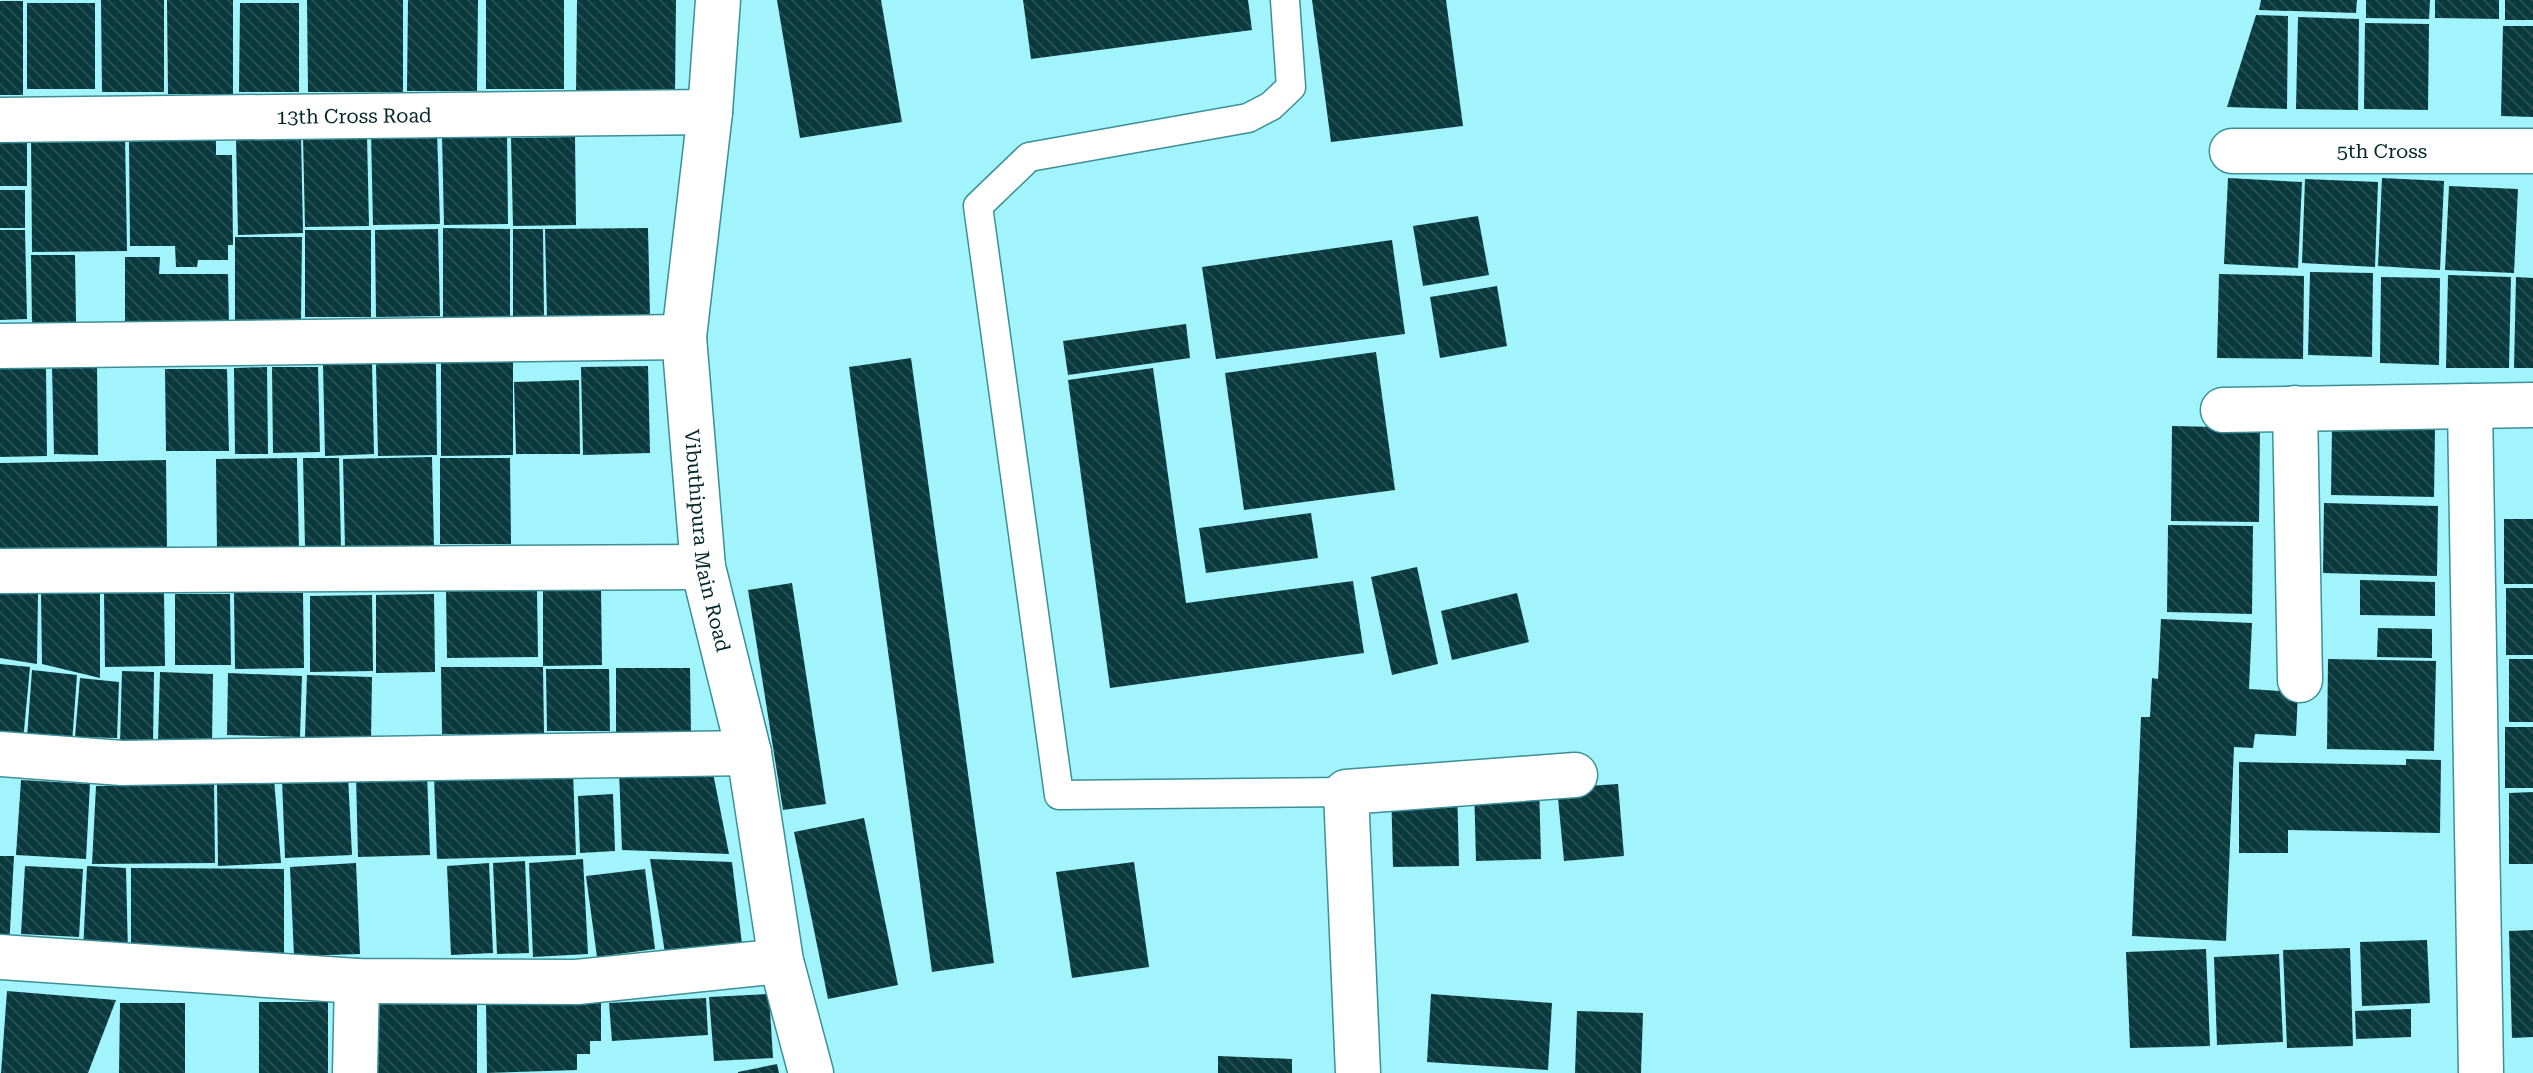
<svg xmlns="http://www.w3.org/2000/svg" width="2533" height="1073" viewBox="0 0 2533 1073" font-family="'Roboto Serif',serif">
<defs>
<pattern id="building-back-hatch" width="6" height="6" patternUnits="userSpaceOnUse" patternTransform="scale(2)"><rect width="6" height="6" fill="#0b3a3e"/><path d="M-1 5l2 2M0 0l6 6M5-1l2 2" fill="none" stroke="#244e51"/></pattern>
</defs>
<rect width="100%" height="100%" fill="#a2f4fc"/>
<!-- building -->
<g fill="url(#building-back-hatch)">
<path d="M101,0H164V92H102Z"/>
<path d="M167,0H233V94H168Z"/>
<path d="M307,0H403V92H308Z"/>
<path d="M408,0H478L477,91H407Z"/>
<rect x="486" y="0" width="78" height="89"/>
<path d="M577,0H676L675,94H576Z"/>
<path d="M777,0H881L902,122L800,138Z"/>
<path d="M1023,0H1248L1252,30L1031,59Z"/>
<path d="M1312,0H1446L1463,126L1331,142Z"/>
<path d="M2261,0H2357L2356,13L2259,10Z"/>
<path d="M2366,0H2430L2429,19L2366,18Z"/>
<path d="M2435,0H2499V19L2435,18Z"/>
<rect x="2505" y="0" width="28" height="20"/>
<rect x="0" y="1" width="23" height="94"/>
<rect x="27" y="3" width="68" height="86"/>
<path d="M240,3H299V92H239Z"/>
<path d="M2256,15L2288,16L2287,109L2227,107Z"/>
<path d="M2298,17L2359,19L2358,110L2296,109Z"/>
<path d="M2365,23L2429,24L2428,110L2364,109Z"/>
<path d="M2503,26H2533V117L2501,116Z"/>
<path d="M437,131L440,224L373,225L371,132Z"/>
<path d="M125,134L127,251L32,252L31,135Z"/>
<path d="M367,135L369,226L305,227L303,136Z"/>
<path d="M507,135L508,224L444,225L442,136Z"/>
<path d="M301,136L303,233L238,235L236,138Z"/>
<rect x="0" y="137" width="27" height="49"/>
<path d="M575,137L576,225L513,226L511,138Z"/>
<path d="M216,140V155H232L233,245H228V260H198L197,267H176L175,246H130L129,141Z"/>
<path d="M2228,178L2302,182L2298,268L2224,264Z"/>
<path d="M2382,178L2444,181L2440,270L2378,266Z"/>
<path d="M2305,179L2378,182L2375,267L2302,263Z"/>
<path d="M2449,186L2518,189L2514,273L2445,270Z"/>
<rect x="0" y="190" width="25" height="38"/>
<path d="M1478,216L1489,275L1423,286L1413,226Z"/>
<path d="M443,228L510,229V318H443Z"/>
<path d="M648,228L650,316L547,318L545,229Z"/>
<path d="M438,229L440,316L376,317L375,230Z"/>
<path d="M513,229H543L544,318H513Z"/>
<path d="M0,230H25L27,319L0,320Z"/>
<rect x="305" y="230" width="66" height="87"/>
<path d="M235,237H302L301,320H235Z"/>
<path d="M1392,240L1405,334L1216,359L1202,267Z"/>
<path d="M31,255H75L76,322L32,323Z"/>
<path d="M125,257H160L159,274H228L229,323L125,322Z"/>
<path d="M2310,272L2373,273L2372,357L2308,355Z"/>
<path d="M2219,274L2304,276L2303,359L2217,358Z"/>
<path d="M2448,275L2511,277L2509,368H2446Z"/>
<path d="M2381,277L2440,278L2439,365L2380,363Z"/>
<path d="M2516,277L2533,278V368H2514Z"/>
<path d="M1497,286L1507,346L1440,358L1430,297Z"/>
<path d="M1186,324L1190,358L1068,375L1063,341Z"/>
<path d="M1376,352L1395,490L1244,510L1225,373Z"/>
<path d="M911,358L994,963L932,972L849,367Z"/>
<path d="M441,362H513V455L441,456Z"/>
<path d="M372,363L374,454L325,456L323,364Z"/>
<path d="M376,364H436L437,455L378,456Z"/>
<path d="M97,366L98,455L54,454L52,367Z"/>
<path d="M648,366L650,453L583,455L581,367Z"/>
<path d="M46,367L47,456L0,457V368Z"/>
<path d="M267,367L268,454H235L234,368Z"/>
<path d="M272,367H318L320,452L273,453Z"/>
<path d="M1153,368L1186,603L1353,581L1364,653L1110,688L1068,380Z"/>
<path d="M165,369H227L229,451H166Z"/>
<path d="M579,380L580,454H516L514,382Z"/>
<path d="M2172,426L2260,428L2259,522L2171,521Z"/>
<path d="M2332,427L2435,429L2434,497L2331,495Z"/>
<path d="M432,457L434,547L345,548L343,459Z"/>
<path d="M297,458L299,550L217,551L216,459Z"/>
<path d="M303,458H339L341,547H305Z"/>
<path d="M440,458H510L511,544H440Z"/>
<path d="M166,460L167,547L0,549V463Z"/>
<path d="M2324,503L2438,506L2437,576L2323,573Z"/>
<path d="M1311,513L1318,558L1206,573L1199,528Z"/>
<rect x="2504" y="519" width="29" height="65"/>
<path d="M2168,525L2253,526L2252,614L2167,612Z"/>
<path d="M1417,567L1438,664L1392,675L1371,577Z"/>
<path d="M2360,580L2435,582V616L2360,615Z"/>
<path d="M792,583L826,804L783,810L748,590Z"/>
<rect x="2506" y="588" width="27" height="67"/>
<path d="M446,589H537L538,657L447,658Z"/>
<path d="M601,590L602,665L543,666V591Z"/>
<path d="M0,593H38L37,664L0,658Z"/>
<path d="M41,593H100V678L42,664Z"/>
<path d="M104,593H164L165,666L105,667Z"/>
<path d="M234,593H303L304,668L235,669Z"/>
<path d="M1517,593L1529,642L1452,660L1441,611Z"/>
<path d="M175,594H230L231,665H175Z"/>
<path d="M434,594L435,672L376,673V595Z"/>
<path d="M372,595L373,671L310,672V596Z"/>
<path d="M2161,619L2252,623L2249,689L2298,692L2296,736L2255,734L2253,748L2234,747L2226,941L2132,936L2141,717H2150L2152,678L2158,679Z"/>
<path d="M2378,628L2432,629V658L2377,657Z"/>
<path d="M2328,659L2436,661L2434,751L2327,749Z"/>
<rect x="2509" y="659" width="24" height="63"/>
<path d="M0,664L30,667L23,741L0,739Z"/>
<path d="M441,667H543L544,734H442Z"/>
<path d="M616,668H690L691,734H616Z"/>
<path d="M546,669H609L610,731H547Z"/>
<path d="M32,670L77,675L72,743L27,738Z"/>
<path d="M122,671L154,672L153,746L120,745Z"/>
<path d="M160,672L213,674L212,742L158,741Z"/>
<path d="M228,673L302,676L300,737L227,735Z"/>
<path d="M307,675L372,677L371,739L305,737Z"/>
<path d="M80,678L119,682L117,738L75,737Z"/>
<rect x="2505" y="727" width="28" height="61"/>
<path d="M2406,759L2441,760L2440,833L2288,830V853H2239V762L2406,765Z"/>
<path d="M712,768L729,854L622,850L619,771Z"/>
<path d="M573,772L576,855L437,859L434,776Z"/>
<path d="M427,773L430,855L358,857L356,775Z"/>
<path d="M348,776L352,855L285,858L282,779Z"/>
<path d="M274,779L281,863L218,866L217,784Z"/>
<path d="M21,780L90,784L86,859L16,855Z"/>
<path d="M1539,782L1541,859L1476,861L1474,783Z"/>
<path d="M214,783L215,863L92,864L96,786Z"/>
<path d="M1457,784L1459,866L1393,867L1391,785Z"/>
<path d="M1618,784L1624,856L1564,861L1557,788Z"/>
<path d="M2533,792V864H2509V793Z"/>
<path d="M613,794L615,851L580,853L578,796Z"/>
<path d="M864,818L898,985L828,999L794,832Z"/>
<path d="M0,856H14L9,949H0Z"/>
<path d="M583,859L588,954L533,957L529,863Z"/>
<path d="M650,859L732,862L742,944L665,953Z"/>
<path d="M525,861L529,953L497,954L493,863Z"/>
<path d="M1134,862L1149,967L1072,978L1056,872Z"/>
<path d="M356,863L360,954L294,956L290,867Z"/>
<path d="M489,863L493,953L451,955L447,866Z"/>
<path d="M25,866L83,869L79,937L21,934Z"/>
<path d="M87,866L126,868L128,955L83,953Z"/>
<path d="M131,868L284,869V958H131Z"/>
<path d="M645,869L655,949L597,957L586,876Z"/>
<path d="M2533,930V1037L2512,1038L2509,931Z"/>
<path d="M2427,940L2430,1003L2362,1006L2360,942Z"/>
<path d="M2350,948L2353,1046L2287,1048L2283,950Z"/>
<path d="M2206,949L2210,1046L2130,1048L2126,952Z"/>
<path d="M2279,954L2283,1042L2217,1045L2214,957Z"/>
<path d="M7,991L116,1000L88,1073H1Z"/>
<path d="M769,994L773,1058L714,1061L709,997Z"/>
<path d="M1431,994L1552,1003L1548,1070L1427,1062Z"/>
<path d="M706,998L708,1035L612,1041L609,1003Z"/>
<rect x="259" y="1002" width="69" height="71"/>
<rect x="377" y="1002" width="100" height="71"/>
<path d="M120,1003H185V1073H119Z"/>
<path d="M486,1003H601V1041H590V1054H577V1070L487,1073Z"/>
<path d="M2411,1009V1037L2356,1039L2355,1011Z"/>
<path d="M1577,1011L1643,1013L1641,1073H1575Z"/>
<path d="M1218,1056L1292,1059V1073H1218Z"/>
<path d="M777,1064L779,1073H738V1072Z"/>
</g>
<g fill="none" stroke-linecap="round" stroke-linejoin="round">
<defs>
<path id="service" d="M1285,0L1291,87L1271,106L1248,118L1029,157L978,206L1059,795L1346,792"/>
<g id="minor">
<path id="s1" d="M0,120L710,112"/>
<path id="s2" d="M2232,151H2533"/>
<path d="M0,346L684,337"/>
<path d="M2470,406L2481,1073"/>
<path d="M2295,408L2300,680"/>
<path d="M2223,410L2533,405"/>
<path d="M0,571L703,567"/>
<path d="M0,754L122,763L749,753"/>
<path d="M0,957L357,981L577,982L781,961"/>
<path d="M355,1073L357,981"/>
<path d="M1358,1073L1346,792L1575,775"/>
</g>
<g id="tertiary">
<path id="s3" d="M718,0L710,112L684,337L703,567L749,753L781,961L811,1073"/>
</g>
</defs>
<!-- service casing -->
<use href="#service" stroke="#3c8f97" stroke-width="31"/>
<!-- minor casing -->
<use href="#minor" stroke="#3c8f97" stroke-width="47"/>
<!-- tertiary casing -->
<use href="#tertiary" stroke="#3c8f97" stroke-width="47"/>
<!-- service -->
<use href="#service" stroke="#fff" stroke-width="28"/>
<!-- minor -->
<use href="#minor" stroke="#fff" stroke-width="44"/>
<!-- tertiary -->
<use href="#tertiary" stroke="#fff" stroke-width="44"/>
</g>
<g text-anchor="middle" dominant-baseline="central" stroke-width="8" stroke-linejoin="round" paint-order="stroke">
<!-- street labels -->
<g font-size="20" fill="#03282b" stroke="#a2f4fc">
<text stroke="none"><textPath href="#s1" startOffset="354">13th Cross Road</textPath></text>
<text stroke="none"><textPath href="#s2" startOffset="150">5th Cross</textPath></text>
<text stroke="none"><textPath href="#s3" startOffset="544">Vibuthipura Main Road</textPath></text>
</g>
</g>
</svg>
